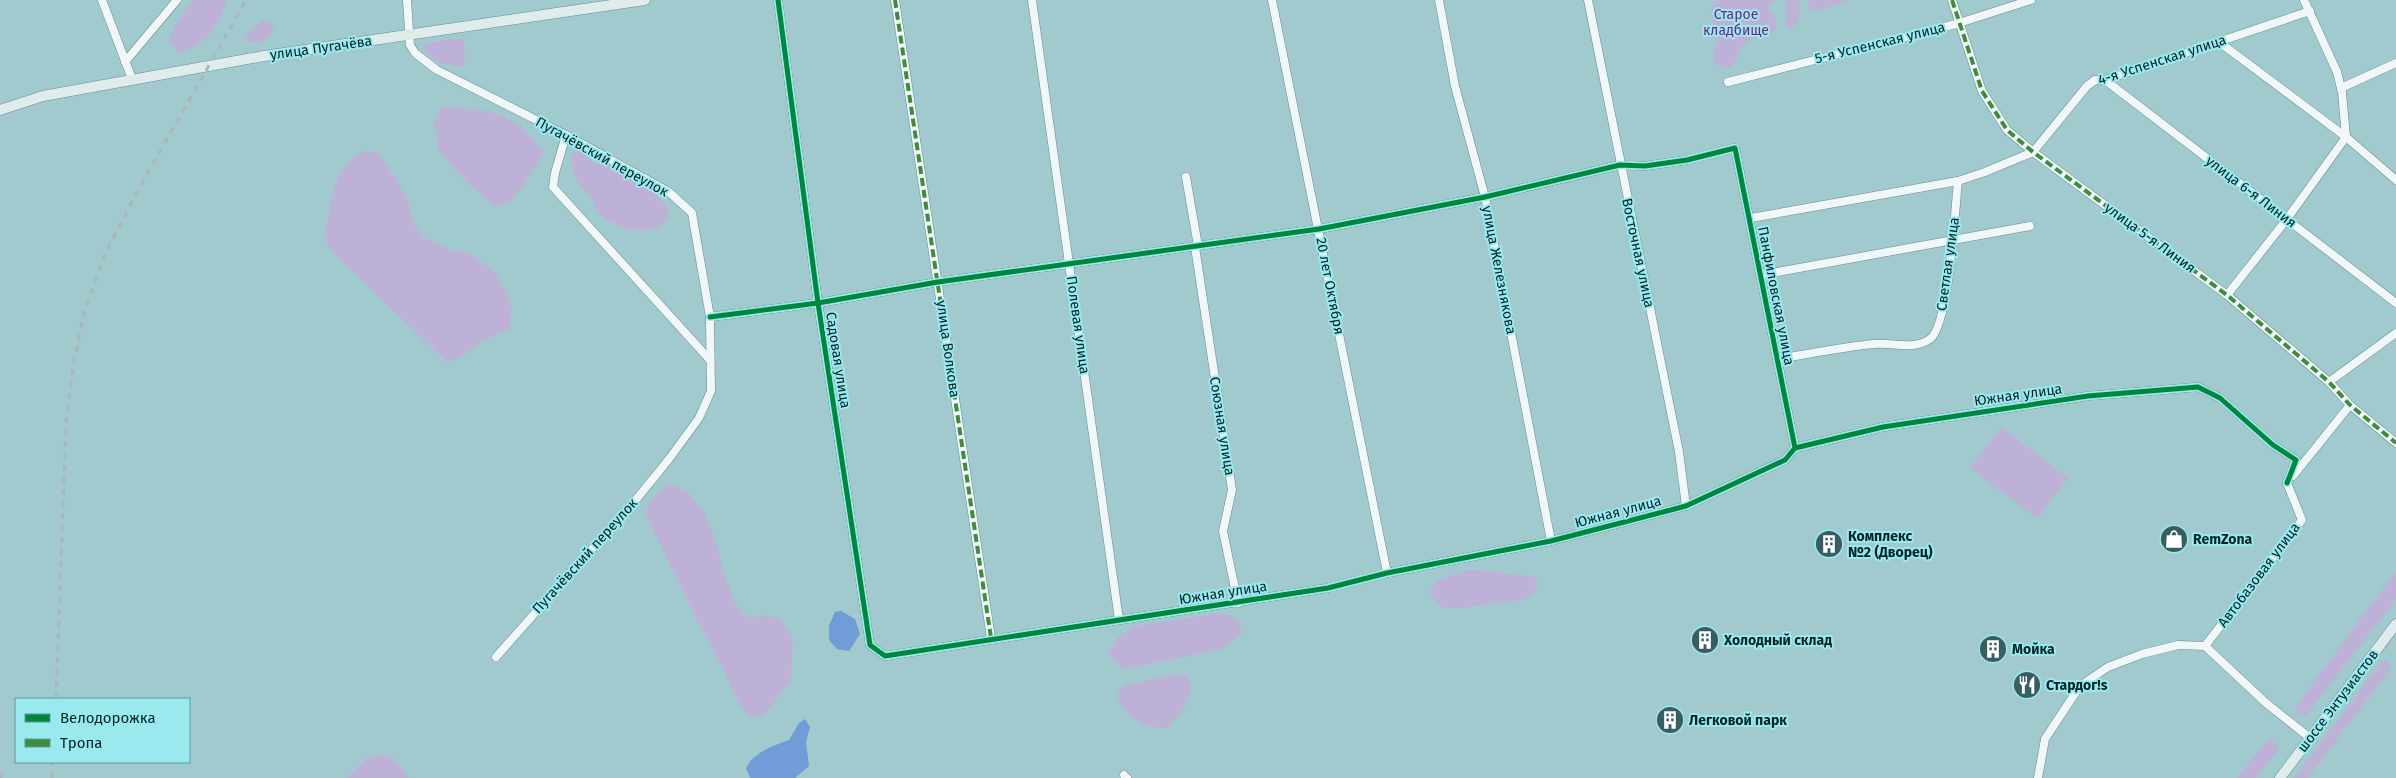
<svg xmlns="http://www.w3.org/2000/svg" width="2396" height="778" viewBox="0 0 2396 778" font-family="'Fira Sans',sans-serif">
<rect width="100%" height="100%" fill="#a0cacd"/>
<!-- green -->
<g fill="#beb1d7">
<path d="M193,0H226C222,24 203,49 178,53L169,41L174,27Z"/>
<path d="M1718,0H1774L1767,7C1774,15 1780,21 1774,32C1766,36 1756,36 1748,41C1735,48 1738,84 1713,61C1713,53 1717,45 1717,37C1717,24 1704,11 1718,0Z"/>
<path d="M1786,0H1799C1800,11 1801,22 1790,28L1786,26Z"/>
<path d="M1810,0H1847C1834,6 1824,11 1809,9L1808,3Z"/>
<path d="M263,20L270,22L274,28L269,37L262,43L246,41L244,37Z"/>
<path d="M450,39H464L465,67C445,63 440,68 425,50V44Z"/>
<path d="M442,106C489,110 514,111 544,153L522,188L509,203L494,206L464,180L439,151L434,121Z"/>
<path d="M578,150L596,164H607L657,195L668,208V219C649,239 618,232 599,213C596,209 595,203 592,199C586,191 577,184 574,174C572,168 572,161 571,154Z"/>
<path d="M366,151L378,153L396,179L408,201L414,225L426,239L451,250L470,253L496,274L512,304L509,329L481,342L459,358L447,362L332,252L324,237C333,205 330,164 366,151Z"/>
<path d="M2001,427L2068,478L2037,519L1970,468Z"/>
<path d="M667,484L686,490L702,509L715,538L723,572L735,603L749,618L763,615L781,619L793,638L791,680L764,715L748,717L737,700L725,673L697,621L646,514L649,502Z"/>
<path d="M1467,570C1490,569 1511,576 1534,576L1538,584L1532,595L1523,600C1506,600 1456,612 1443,607C1437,604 1433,597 1430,592L1436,581Z"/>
<path d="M2396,571V599L2307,715L2297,714L2296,706Z"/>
<path d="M1223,613L1238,620L1242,634L1220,650L1123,669L1107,653L1119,636L1134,626Z"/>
<path d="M2382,661H2388L2390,667L2386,675L2308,778H2294Z"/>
<path d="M1177,674L1187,676C1198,696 1180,712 1169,728C1144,730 1124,717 1116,692L1125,685Z"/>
<path d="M2269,738L2277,745L2278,750L2256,778H2237Z"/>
<path d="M382,754L394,759L409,778H347L368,757Z"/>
</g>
<!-- water -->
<g fill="#709dd8">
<path d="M841,611L855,619L860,634L849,651L837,649L829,640V626L835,612Z"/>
<path d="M805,719L810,727L806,742L809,766L795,778H750L746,768C753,753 774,745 789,740L799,723Z"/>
</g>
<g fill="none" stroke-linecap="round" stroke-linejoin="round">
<defs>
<g id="street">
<path d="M102,0L132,79"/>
<path d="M407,0L410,45L415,53L437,70L566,135L669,192L692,213L710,317L711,391L699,418L669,459L639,496L496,657"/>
<path d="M778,0L818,303L870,645L885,656L1328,588L1387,573L1551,541L1686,506L1785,460L1795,448L1883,427L2088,396L2198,387L2220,398L2273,445L2296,460L2287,483"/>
<path d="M895,0L991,638"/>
<path d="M1032,0L1119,620"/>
<path d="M1272,0L1387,573"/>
<path d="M1439,0L1455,86L1485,197L1551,541"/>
<path d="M1588,0L1679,452L1686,506"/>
<path d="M1952,0L1982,91L2007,130L2033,152L2227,295L2329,382L2350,405L2396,443"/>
<path d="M2219,42L2346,137L2396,180"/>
<path d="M125,62L177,0"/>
<path d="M2105,80L2396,303"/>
<path d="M1728,82L1956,24L2031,0"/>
<path d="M2341,88L2396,63"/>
<path d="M566,135L555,173L553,187L710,360"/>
<path d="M1186,177L1198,246"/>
<path d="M1751,218L1958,181L1985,172L2033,152L2087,86L2095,80H2105L2310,11"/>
<path d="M1195,247L1232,490L1223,531L1238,603"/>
<path d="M1761,275L2030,226"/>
<path d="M2227,295L2287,219L2346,137L2342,92L2337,72L2304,0"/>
<path d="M710,317L818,303L938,282L1319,229L1485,197L1620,165L1645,166L1687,160L1735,148L1795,448"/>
<path d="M1777,359C1809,354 1842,347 1874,344C1893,342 1912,351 1930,339C1949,326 1955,208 1958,181"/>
<path d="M2329,382L2396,333"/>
<path d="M2293,476L2350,405"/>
<path d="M2205,646L2302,520L2287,483"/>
<path d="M1124,775L1127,778"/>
<path d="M2038,778L2045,739L2080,686L2108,667L2142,654L2178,645L2205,646L2266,703L2310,738"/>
</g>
<g id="secondary">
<path d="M0,110L43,96L264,56L645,0"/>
<path d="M2280,778L2396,624"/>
</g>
</defs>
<!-- street casing -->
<use href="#street" stroke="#678b8e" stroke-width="9"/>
<!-- secondary casing -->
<use href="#secondary" stroke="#678b8e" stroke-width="11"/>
<!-- street -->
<use href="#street" stroke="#f1f7f8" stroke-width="8"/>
<!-- secondary -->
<use href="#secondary" stroke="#e0ecec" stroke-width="10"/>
<!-- rail -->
<g stroke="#abb6b8" stroke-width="3" stroke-dasharray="6 6" stroke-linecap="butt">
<path d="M56,699L66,424L73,367L84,312L105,254L136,194L246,0"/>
<path d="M0,774L2,778"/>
<path d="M52,778L53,762"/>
</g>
<!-- quiet -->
<g stroke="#3e8c3d" stroke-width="4" stroke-dasharray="8 4" stroke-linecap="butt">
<path d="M895,0L991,638"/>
<path d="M1952,0L1982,91L2007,130L2033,152L2227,295L2329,382L2350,405L2396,443"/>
</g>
<defs>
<g id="cycleway">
<path d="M778,0L818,303L870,645L885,656L1328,588L1387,573L1551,541L1686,506L1785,460L1795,448L1883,427L2088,396L2198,387L2220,398L2273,445L2296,460L2287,483"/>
<path d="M710,317L818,303L938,282L1319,229L1485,197L1620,165L1645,166L1687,160L1735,148L1795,448"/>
</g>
</defs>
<!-- cycleway casing -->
<use href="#cycleway" stroke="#99e9ee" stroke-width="8"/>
<!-- cycleway -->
<use href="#cycleway" stroke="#00873e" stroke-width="5"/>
</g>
<!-- icons -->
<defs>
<symbol id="shop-disc" viewBox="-11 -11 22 22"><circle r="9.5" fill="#395e61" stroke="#99e9ee"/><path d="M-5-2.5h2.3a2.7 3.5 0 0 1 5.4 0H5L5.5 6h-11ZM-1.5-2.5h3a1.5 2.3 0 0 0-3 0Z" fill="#fff"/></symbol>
<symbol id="building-disc" viewBox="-11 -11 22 22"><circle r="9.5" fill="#395e61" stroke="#99e9ee"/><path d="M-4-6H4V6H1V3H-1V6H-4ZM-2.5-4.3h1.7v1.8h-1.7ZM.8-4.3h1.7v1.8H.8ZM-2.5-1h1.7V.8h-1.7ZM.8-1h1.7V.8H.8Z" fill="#fff"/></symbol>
<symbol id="restaurant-disc" viewBox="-11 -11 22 22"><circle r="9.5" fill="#395e61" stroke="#99e9ee"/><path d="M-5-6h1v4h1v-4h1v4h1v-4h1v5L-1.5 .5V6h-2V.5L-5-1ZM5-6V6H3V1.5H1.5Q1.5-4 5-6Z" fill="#fff"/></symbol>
</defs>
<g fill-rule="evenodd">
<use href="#shop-disc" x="2158" y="523" width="32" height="32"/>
<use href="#building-disc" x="1813" y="528" width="32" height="32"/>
<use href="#building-disc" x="1689" y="624" width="32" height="32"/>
<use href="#building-disc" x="1977" y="633" width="32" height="32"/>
<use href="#restaurant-disc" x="2011" y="669" width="32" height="32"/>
<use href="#building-disc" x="1654" y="704" width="32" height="32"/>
</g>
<g text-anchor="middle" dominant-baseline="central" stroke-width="4" stroke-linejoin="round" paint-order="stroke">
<!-- park labels -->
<g font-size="14" fill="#762384" stroke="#99e9ee">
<text x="1736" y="14">Старое<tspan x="1736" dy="16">кладбище</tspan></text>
</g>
<!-- street labels -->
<g font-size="14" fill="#022427" stroke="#99e9ee">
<text transform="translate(1880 43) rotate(-14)">5-я Успенская улица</text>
<text transform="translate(321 48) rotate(-8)">улица Пугачёва</text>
<text transform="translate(2162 60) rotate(-18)">4-я Успенская улица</text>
<text transform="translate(602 157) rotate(29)">Пугачёвский переулок</text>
<text transform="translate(2251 192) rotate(37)">улица 6-я Линия</text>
<text transform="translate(2150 238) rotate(36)">улица 5-я Линия</text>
<text transform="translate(1638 253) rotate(78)">Восточная улица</text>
<text transform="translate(1948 264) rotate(-82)">Светлая улица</text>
<text transform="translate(1499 270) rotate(79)">улица Железнякова</text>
<text transform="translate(1330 286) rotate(79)">20 лет Октября</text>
<text transform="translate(1776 296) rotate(79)">Панфиловская улица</text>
<text transform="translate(1078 325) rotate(82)">Полевая улица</text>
<text transform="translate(948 349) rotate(82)">улица Волкова</text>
<text transform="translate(838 360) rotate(81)">Садовая улица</text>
<text transform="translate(2018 395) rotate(-8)">Южная улица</text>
<text transform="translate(1222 426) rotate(81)">Союзная улица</text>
<text transform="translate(1618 512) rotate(-15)">Южная улица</text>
<text transform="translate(585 556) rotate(-48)">Пугачёвский переулок</text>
<text transform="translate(2259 575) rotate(-53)">Автобазовая улица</text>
<text transform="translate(1223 593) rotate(-9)">Южная улица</text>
<text transform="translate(2338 701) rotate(-53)">шоссе Энтузиастов</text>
</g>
<!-- poi labels -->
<g font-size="14" font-weight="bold" fill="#022427" stroke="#99e9ee" text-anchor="start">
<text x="1848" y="536">Комплекс<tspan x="1848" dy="16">№2 (Дворец)</tspan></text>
<text x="2193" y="539">RemZona</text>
<text x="1724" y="640">Холодный склад</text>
<text x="2012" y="649">Мойка</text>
<text x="2046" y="685">Стардог!s</text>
<text x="1689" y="720">Легковой парк</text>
</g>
</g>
<!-- legend -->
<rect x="15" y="698" width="175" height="65" fill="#99e9ee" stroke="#5d9a9e"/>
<rect x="25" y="714" width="25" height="8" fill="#00873e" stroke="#5d9a9e"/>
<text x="60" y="723" font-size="15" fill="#022427">Велодорожка</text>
<rect x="25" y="739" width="25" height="8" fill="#3e8c3d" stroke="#5d9a9e"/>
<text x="60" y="748" font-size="15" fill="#022427">Тропа</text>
</svg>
